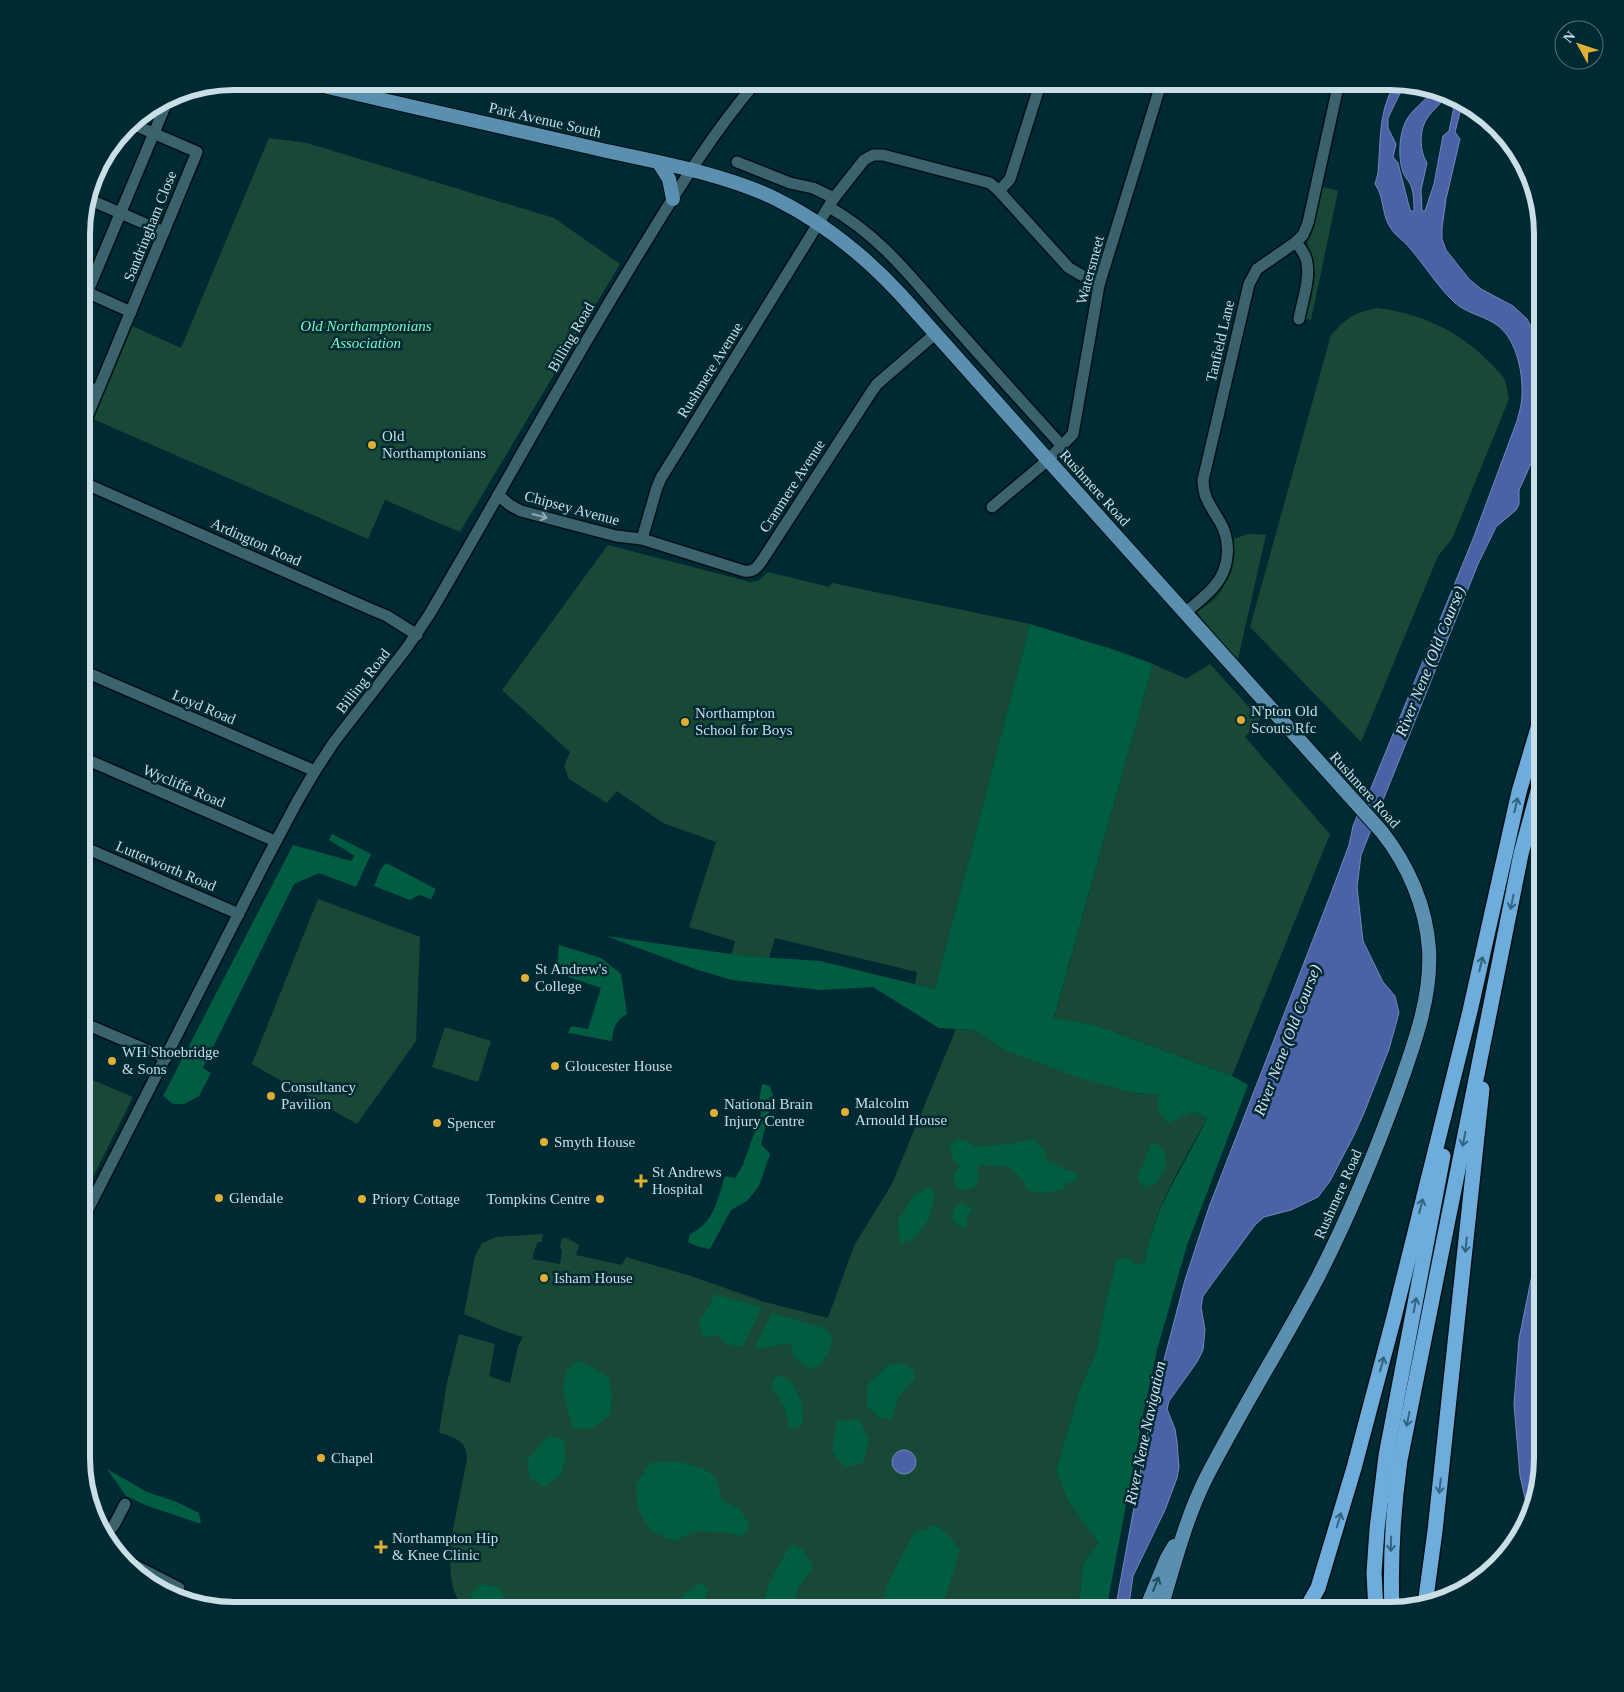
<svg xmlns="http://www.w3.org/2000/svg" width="1624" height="1692" viewBox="0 0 1624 1692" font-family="'Times New Roman',serif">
<rect width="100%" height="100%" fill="#002a33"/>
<!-- green -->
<g fill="#184936">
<path d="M269,138L307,143L554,218L620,264L460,532L385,500L368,539L93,419L132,326L181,348Z"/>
<path d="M1323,187L1338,191L1311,320L1305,318L1315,274L1307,242L1313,230Z"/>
<path d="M1377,308C1419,313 1460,331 1489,362C1494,367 1499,371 1503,377C1507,383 1507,392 1509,399L1452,539L1438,556L1361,742L1250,627L1331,335C1349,316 1352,314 1377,308Z"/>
<path d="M1248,534L1266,535L1237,663L1197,612C1203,607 1211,603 1216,597C1230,581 1235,559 1234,539Z"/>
<path d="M608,545L750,582L758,581L768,572L829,587L832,583L1030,624L935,989L915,984L917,972L775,938L769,958L731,955L735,941L689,927L716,842L663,823L617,791L607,803L569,779L564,766L570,752L502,690Z"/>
<path d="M1153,664L1186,679L1210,664L1260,719L1245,737L1330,834L1232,1076L1095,1025L1054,1019Z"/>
<path d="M318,899L420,937L416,1041L357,1124L252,1064Z"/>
<path d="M445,1027L491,1041L478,1082L432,1067Z"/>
<path d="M956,1029L975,1030L1002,1049L1135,1093L1159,1095L1207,1118C1183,1163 1153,1209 1145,1261L1138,1265L1129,1259H1117L1104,1309L1096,1352L1080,1388L1056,1471L1068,1501L1098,1543L1083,1564L1078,1611H467C452,1597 449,1576 451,1556L448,1555L467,1459C467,1441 455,1437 439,1433L447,1383L459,1334L495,1344L489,1376L510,1383L518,1346L523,1337L504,1331L464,1314L475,1256L482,1243L496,1237L543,1234L542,1241L537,1243L532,1259L560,1264L562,1250L560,1247L562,1238H567L579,1245L576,1255L622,1265L626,1257L694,1277L765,1302L828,1318L854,1246L892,1184Z"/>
<path d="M81,1075L133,1097L81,1201Z"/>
</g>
<!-- forest -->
<g fill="#015d41">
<path d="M1030,624L1118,651L1153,664L1054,1018L1095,1025L1232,1076L1248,1085L1187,1245L1157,1350L1143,1415L1106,1611H1078L1083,1564L1098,1543L1068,1501L1056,1471L1080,1388L1096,1352L1104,1309L1117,1258L1129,1259L1138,1265L1145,1261C1153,1208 1185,1165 1207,1118L1194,1112L1168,1123L1158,1111L1159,1095L1135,1093L1080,1078L1002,1049L975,1030L939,1028L873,987L821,990L732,980L698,970L606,936L744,956L820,961L935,989Z"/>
<path d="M332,834L371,854L356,887L319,873L294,884L206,1061L203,1068L211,1073L199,1096L184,1104H173L163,1096L293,845L351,861L355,856L329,840Z"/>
<path d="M386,863L436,889L431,899L419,895L410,900L374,886L381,869Z"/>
<path d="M559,945L601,958L621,974L627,1014C615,1021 613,1028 612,1041C597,1039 583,1035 568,1033L571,1026L588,1029L601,988L557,973Z"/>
<path d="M762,1084L770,1086L773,1096L761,1144L770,1154L759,1186L747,1201L731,1210L710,1249L699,1247L688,1242L690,1234C715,1222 717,1200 725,1176L735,1178L743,1165L761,1114L759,1101Z"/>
<path d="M959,1139L969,1142L975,1147L1016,1143L1033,1139L1044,1149L1047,1161L1075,1173L1078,1180L1067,1183L1062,1190L1044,1193L1029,1191C1012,1163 1012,1167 981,1165L976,1169L979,1177L975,1187L966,1190L958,1189L952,1178L959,1167L953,1158L950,1144Z"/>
<path d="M1152,1143L1159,1145L1165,1153L1166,1167L1157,1183L1145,1188L1137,1179Z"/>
<path d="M931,1186L935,1197L929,1218L915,1238L900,1244L898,1221L913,1196Z"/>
<path d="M962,1202L972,1209L967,1217V1226L963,1228L955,1223L951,1217L954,1209Z"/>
<path d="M714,1294L762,1307L742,1347L726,1344L718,1335L703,1337L699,1321L710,1305Z"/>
<path d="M772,1313L824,1328L832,1336L830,1350L821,1365L809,1369L793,1356L791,1343L754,1349Z"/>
<path d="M578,1360L593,1367L609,1378L612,1397L610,1415L593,1428L573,1429L563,1390L566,1371Z"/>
<path d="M900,1363L913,1369L915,1378L899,1396L891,1419L879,1418L867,1406V1385L888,1365Z"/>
<path d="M777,1375L791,1381L802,1403L803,1423L795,1430L789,1426L784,1406L771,1386Z"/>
<path d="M859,1419L869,1440L863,1463L844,1467L832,1450L837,1421Z"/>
<path d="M548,1435L564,1440L566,1459L560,1476L544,1487L530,1478L527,1461Z"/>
<path d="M677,1461L704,1469L717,1479L721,1499L741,1510L750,1526L743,1536L729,1533L696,1531L674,1541L651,1531L638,1509L636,1485L650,1463Z"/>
<path d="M107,1469L147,1492L177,1502L199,1513L201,1524L148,1506L126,1496Z"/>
<path d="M936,1525L951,1538L960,1550L947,1593L939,1611H880L889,1580L914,1533Z"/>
<path d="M791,1544L803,1550L813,1566L798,1589L791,1611H763L761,1607L770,1581Z"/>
<path d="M702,1583L708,1590L702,1611H679C680,1594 689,1590 702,1583Z"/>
<path d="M484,1584L499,1588L506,1600L496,1611H477L471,1601L472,1591Z"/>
</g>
<!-- water -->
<g fill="#4c62a6" stroke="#7288b9">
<path d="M1396,82L1405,83L1388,118V128L1396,144L1393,157L1398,163L1410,210L1414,212C1414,204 1414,189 1409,182C1407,179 1404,176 1403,172C1398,158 1399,136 1405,123C1411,109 1425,103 1432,90L1446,94C1441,106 1430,111 1425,122C1419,134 1420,152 1427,163L1421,190L1422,211H1425L1434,184L1443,136L1449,131L1456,97L1463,101L1455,132L1460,139L1446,199L1442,228V239L1446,250L1469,279L1481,289L1513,306L1527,319L1534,332L1543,359V437L1519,490V504L1516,510L1496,527L1478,564L1361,855L1357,887L1363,941L1383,982L1395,996L1399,1013L1389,1049L1364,1113L1354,1135L1330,1181L1318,1197L1291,1210L1264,1217L1255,1225L1203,1296L1201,1307L1205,1330L1203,1350L1197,1362L1169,1401L1167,1409L1175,1429L1177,1442L1179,1467L1177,1478L1165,1510L1133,1576L1128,1611H1115L1154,1398L1185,1280L1209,1207L1330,896L1349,845L1353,826L1366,795L1371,788L1473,539L1517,421C1519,413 1522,404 1522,395C1523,371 1516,336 1494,323C1481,315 1466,313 1454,302C1437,286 1424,264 1408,246C1403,240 1396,236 1392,230C1381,216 1385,198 1375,184C1376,180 1377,177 1378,173C1381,139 1378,111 1396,82Z"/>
<path d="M1543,1233V1458L1529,1515L1520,1476L1514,1404L1519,1339L1533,1270Z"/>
<circle cx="904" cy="1462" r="12"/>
</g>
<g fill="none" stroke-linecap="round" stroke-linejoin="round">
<defs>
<g id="minor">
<path d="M737,162L790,183L813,188L834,198"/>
<path d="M999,191L1010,179L1041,81"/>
<path d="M88,199L164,232"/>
<path d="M829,207C880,236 910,276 948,319C986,362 1024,404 1062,446"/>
<path d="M1296,242C1301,249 1306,255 1307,263C1310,281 1302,302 1299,319"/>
<path d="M82,290L131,312"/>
<path d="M82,305L169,97"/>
<path d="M82,384L97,391"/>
<path d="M82,429L197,152L130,123"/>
<path d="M82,482L368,608L387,616L417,635"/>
<path d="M498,495L510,505L521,511L616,536L642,539L744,571C754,572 757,568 763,559L872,391L877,384L935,334"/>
<path d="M992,507L1048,460L1073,434L1099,285L1162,81"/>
<path d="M642,539L657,487L661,478L834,198L864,160L873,155H883L990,183L999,191L1069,268L1099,285"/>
<path d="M1185,613C1195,604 1208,595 1216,584C1230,567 1231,541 1220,522C1211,506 1203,498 1203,480L1249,284L1257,269L1296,242L1303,235L1308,223L1339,82"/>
<path d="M81,670L315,771"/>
<path d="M81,757L275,841"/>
<path d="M81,846L239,914"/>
<path d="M81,1022L166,1058"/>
<path d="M81,1223L264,864L298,800L315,771L334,742L406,649L429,615C497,500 560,382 630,268C669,204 708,138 757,81"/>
<path d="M106,1535L120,1558L179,1588"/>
<path d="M105,1536L114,1525L125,1504"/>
</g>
<g id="major">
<path d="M303,81C401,105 500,126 598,149C655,162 723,173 776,199C824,223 864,255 901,295L1048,460L1382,832C1408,865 1426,906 1429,949C1432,998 1413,1047 1397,1093C1374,1156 1348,1218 1318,1277C1282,1345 1241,1410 1206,1478C1185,1520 1174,1566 1160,1611"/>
<path d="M659,163L669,179L673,199"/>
<path d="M1145,1611L1167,1558L1174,1546"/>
</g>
<g id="highway">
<path d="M1425,1605L1435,1531L1482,1089"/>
<path d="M1392,1610C1390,1560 1393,1511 1400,1460L1521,854L1543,773"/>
<path d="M1305,1611L1318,1588L1354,1468L1394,1317L1470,1011L1519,792L1543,711"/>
<path d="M1376,1611L1374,1573L1377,1529L1386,1456L1443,1156"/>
</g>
</defs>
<!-- minor casing -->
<use href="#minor" stroke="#001015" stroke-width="14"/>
<!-- major casing -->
<use href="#major" stroke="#001015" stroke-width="16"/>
<!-- highway casing -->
<use href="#highway" stroke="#001015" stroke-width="18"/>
<!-- minor -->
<use href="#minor" stroke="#3b636e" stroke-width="11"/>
<!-- major -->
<use href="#major" stroke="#5a8fb0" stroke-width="14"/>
<!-- highway -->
<use href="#highway" stroke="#6eacdc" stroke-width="15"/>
</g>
<!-- one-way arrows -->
<defs><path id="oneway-shaft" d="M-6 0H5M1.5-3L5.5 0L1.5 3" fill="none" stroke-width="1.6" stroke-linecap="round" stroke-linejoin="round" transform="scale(1.25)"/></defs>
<use stroke="#90adb5" href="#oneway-shaft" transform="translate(540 516) rotate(15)"/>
<g stroke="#31647f">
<use href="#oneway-shaft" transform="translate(1516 805) rotate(-77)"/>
<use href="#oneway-shaft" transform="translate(1512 902) rotate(102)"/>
<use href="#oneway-shaft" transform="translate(1481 964) rotate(-77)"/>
<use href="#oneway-shaft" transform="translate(1464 1139) rotate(101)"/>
<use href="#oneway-shaft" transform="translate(1421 1206) rotate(-76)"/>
<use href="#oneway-shaft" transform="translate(1466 1245) rotate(96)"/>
<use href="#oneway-shaft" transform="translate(1415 1305) rotate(-79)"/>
<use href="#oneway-shaft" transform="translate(1382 1364) rotate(-75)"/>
<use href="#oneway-shaft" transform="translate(1408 1419) rotate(101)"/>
<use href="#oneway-shaft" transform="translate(1440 1486) rotate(96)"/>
<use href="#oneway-shaft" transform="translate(1339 1520) rotate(-73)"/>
<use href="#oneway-shaft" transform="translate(1391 1544) rotate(91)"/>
</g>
<use stroke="#204d5f" href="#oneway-shaft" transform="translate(1156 1584) rotate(-68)"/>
<!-- markers -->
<g fill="#e1af34" stroke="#002a33" stroke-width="2">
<circle cx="372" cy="445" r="5"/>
<circle cx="1241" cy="720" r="5"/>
<circle cx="685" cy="722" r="5"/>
<circle cx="525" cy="978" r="5"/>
<circle cx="112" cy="1061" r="5"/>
<circle cx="555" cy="1066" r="5"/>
<circle cx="271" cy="1096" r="5"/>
<circle cx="845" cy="1112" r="5"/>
<circle cx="714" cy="1113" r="5"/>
<circle cx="437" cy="1123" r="5"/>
<circle cx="544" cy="1142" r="5"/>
<path d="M638.5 1173.5h5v5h5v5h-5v5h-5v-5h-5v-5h5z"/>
<circle cx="219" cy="1198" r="5"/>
<circle cx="362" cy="1199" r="5"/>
<circle cx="600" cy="1199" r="5"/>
<circle cx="544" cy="1278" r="5"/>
<circle cx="321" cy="1458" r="5"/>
<path d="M378.5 1539.5h5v5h5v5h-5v5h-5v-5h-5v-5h5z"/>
</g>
<g text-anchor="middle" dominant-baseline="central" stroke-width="5" stroke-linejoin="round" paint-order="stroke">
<!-- street labels -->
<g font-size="15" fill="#c9dfe5" stroke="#002a33">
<text transform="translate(545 120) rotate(13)">Park Avenue South</text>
<text transform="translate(150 226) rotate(-68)">Sandringham Close</text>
<text transform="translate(1090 270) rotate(-75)">Watersmeet</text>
<text transform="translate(571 337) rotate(-60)">Billing Road</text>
<text transform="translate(1220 341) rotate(-77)">Tanfield Lane</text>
<text transform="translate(710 370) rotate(-58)">Rushmere Avenue</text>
<text transform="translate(792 486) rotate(-57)">Cranmere Avenue</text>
<text transform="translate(1095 488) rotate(48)">Rushmere Road</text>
<text transform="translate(572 508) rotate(15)">Chipsey Avenue</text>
<text transform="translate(256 542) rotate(24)">Ardington Road</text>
<text transform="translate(363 681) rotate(-52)">Billing Road</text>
<text transform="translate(204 707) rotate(23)">Loyd Road</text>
<text transform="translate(184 786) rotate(23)">Wycliffe Road</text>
<text transform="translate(1365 790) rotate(48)">Rushmere Road</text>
<text transform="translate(166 866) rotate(23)">Lutterworth Road</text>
<text transform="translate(1338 1194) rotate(-66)">Rushmere Road</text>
</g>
<!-- park labels -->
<g font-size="15" font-style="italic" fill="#74fac4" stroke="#002a33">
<text x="366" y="326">Old Northamptonians<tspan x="366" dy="17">Association</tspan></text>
</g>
<!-- poi labels -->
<g font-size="15" fill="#c9dfe5" stroke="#002a33" text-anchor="start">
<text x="382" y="436">Old<tspan x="382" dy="17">Northamptonians</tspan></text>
<text x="1251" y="711">N'pton Old<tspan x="1251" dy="17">Scouts Rfc</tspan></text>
<text x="695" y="713">Northampton<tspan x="695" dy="17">School for Boys</tspan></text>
<text x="535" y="969">St Andrew's<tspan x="535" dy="17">College</tspan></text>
<text x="122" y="1052">WH Shoebridge<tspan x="122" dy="17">&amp; Sons</tspan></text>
<text x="565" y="1066">Gloucester House</text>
<text x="281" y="1087">Consultancy<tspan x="281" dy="17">Pavilion</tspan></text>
<text x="855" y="1103">Malcolm<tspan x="855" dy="17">Arnould House</tspan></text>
<text x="724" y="1104">National Brain<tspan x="724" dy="17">Injury Centre</tspan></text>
<text x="447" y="1123">Spencer</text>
<text x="554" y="1142">Smyth House</text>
<text x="652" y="1172">St Andrews<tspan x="652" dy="17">Hospital</tspan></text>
<text x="229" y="1198">Glendale</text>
<text x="372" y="1199">Priory Cottage</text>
<text x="590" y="1199" text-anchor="end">Tompkins Centre</text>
<text x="554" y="1278">Isham House</text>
<text x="331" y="1458">Chapel</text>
<text x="392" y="1538">Northampton Hip<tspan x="392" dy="17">&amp; Knee Clinic</tspan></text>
</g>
<!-- water labels -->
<g font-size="16" font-style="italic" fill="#dae2f5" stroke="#002a33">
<text transform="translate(1430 661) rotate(-68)">River Nene (Old Course)</text>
<text transform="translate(1287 1040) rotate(-69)">River Nene (Old Course)</text>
<text transform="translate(1145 1433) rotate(-78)">River Nene Navigation</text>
</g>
</g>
<!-- crop -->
<path d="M0 0H1624V1692H0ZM234 90H1390A144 144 0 0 1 1534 234V1458A144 144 0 0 1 1390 1602H234A144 144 0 0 1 90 1458V234A144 144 0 0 1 234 90Z" fill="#002a33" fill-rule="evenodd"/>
<path fill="none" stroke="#c9dfe5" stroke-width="6" d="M234 90H1390A144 144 0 0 1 1534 234V1458A144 144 0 0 1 1390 1602H234A144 144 0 0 1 90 1458V234A144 144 0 0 1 234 90Z"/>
<!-- north arrow -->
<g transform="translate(1579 45) rotate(310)"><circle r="24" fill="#002a33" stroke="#50727a"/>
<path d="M0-4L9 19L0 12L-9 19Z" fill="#e1af34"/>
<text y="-8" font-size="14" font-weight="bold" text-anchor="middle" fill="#c9dfe5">N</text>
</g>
</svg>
